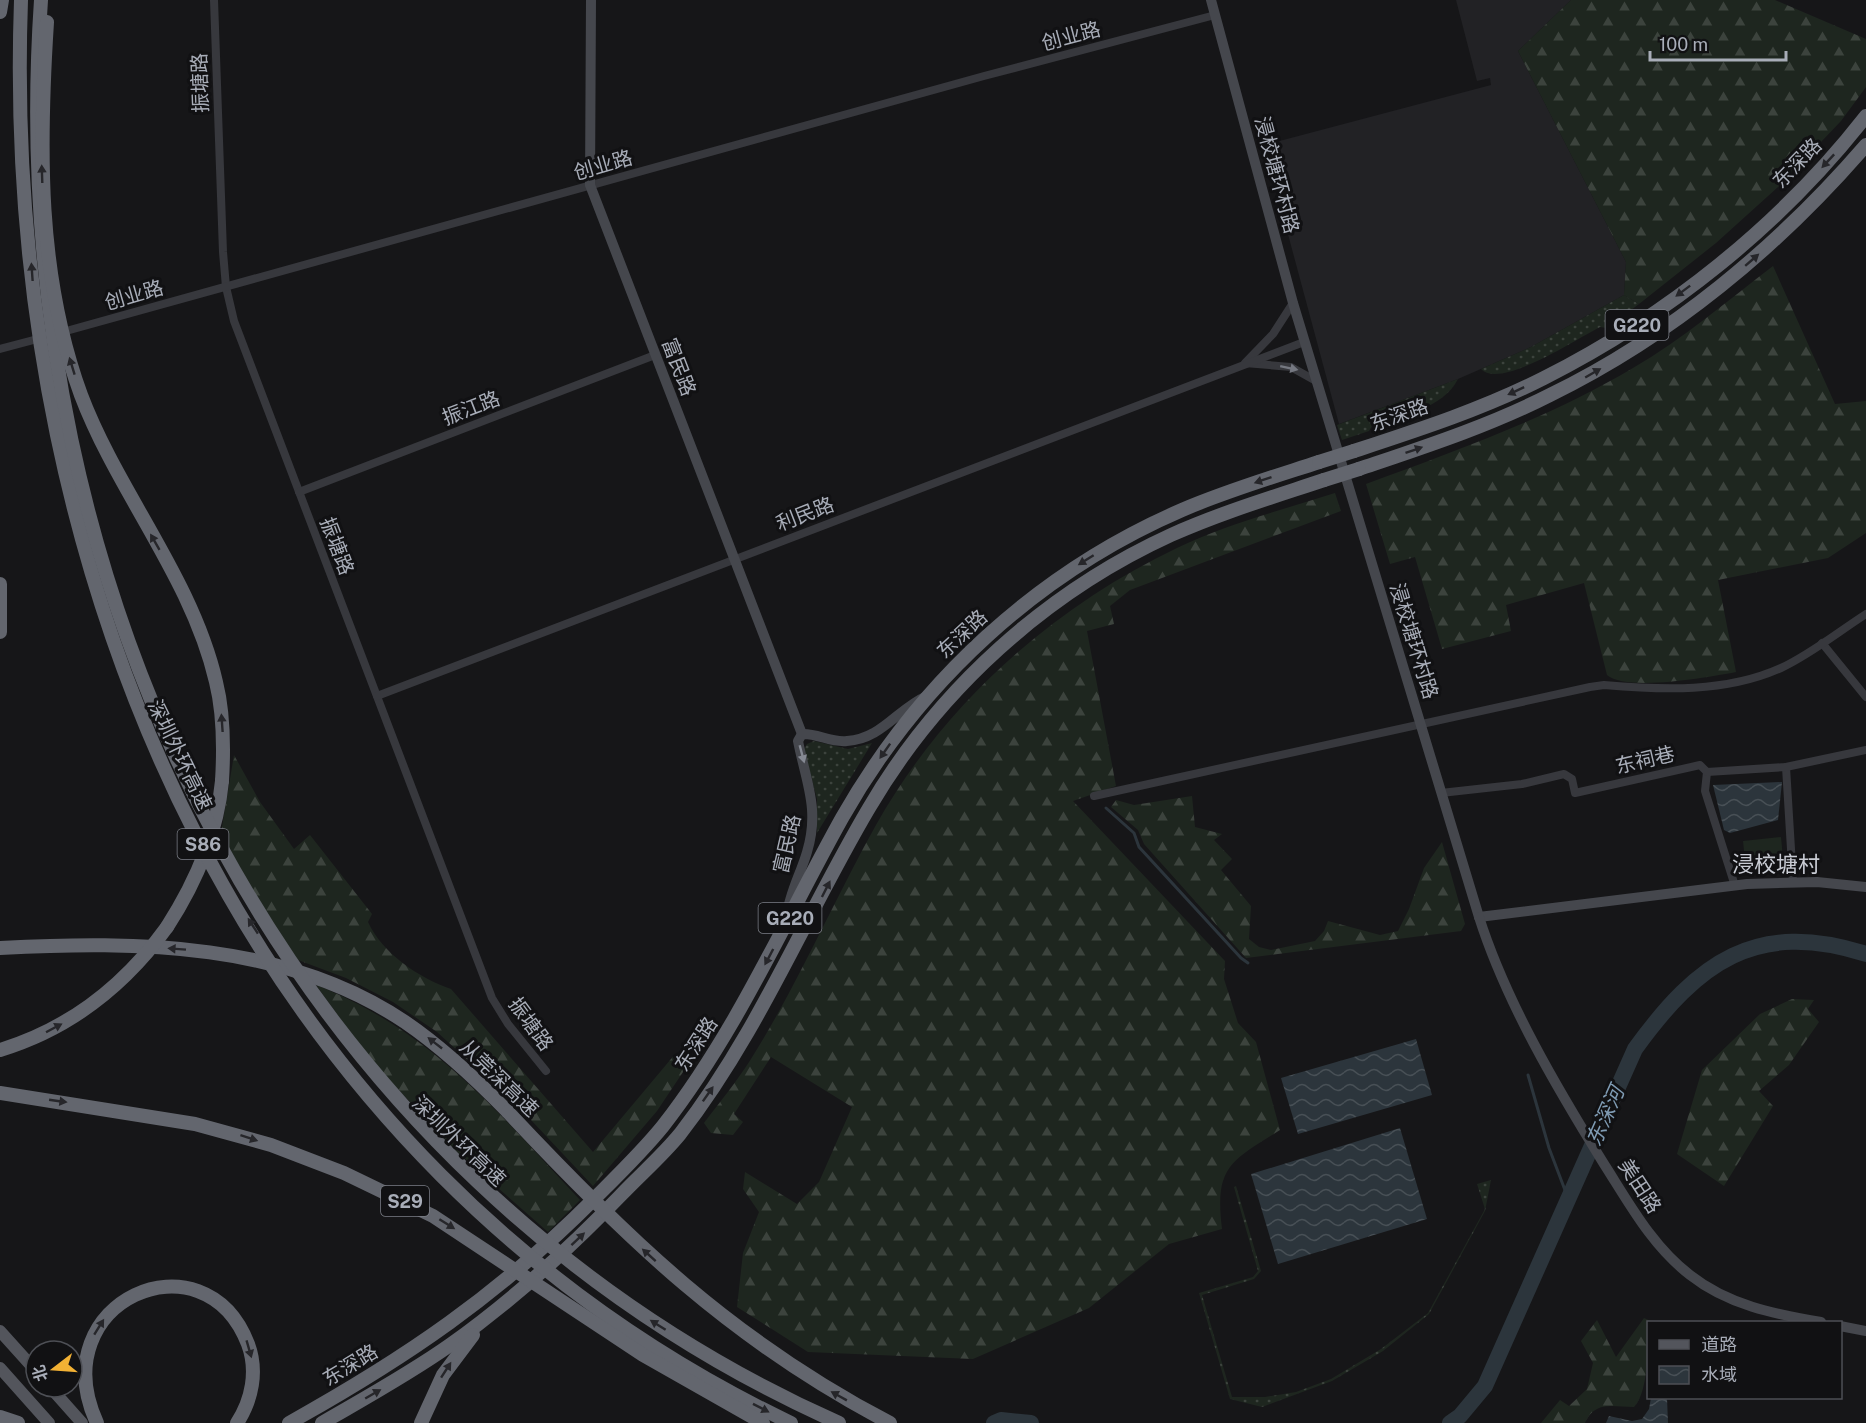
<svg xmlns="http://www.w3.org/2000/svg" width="1866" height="1423" viewBox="0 0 1866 1423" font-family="'Public Sans','Noto Sans SC',sans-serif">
<defs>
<pattern id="grass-dots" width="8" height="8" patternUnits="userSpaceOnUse" patternTransform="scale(1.5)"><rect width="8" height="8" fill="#1e261f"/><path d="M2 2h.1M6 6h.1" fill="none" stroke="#3c433d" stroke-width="1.8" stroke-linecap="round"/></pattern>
<pattern id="forest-firs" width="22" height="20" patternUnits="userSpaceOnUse" patternTransform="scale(1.5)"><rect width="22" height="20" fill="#1e261f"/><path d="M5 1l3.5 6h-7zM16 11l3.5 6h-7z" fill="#3c433d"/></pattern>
<pattern id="water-waves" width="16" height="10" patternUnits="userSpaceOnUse" patternTransform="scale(1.5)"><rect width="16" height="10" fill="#2c353c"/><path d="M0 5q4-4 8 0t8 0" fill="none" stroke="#485056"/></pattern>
</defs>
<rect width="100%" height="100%" fill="#161618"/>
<!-- built -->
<path fill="#222225" d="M1456,0H1571L1518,51L1626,262L1624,295L1531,347L1458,379L1339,424L1264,145L1491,85L1490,78L1477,81Z"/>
<!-- grass -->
<g fill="url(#grass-dots)">
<path d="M1624,295L1639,304L1607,328L1600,327C1578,338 1500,390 1481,369L1531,347Z"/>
<path d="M1458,379C1443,409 1401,415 1372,426L1369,431L1342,440L1337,425Z"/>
<path d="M814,741L848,749L872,743L817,833V799L804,749L807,744Z"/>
<path d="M1491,1180L1485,1211L1429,1314L1383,1351L1332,1381L1262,1407L1230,1399L1199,1293L1253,1277L1258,1271L1234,1187L1236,1186L1261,1271L1254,1279L1202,1295L1232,1397H1265L1296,1392L1331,1379L1381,1349L1428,1313L1485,1209L1477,1184Z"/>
</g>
<!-- forest -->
<g fill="url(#forest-firs)">
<path d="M1571,0H1775L1866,39V87L1841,121L1778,187L1716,243L1639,304L1624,295L1626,262L1518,51Z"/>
<path d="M1773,266L1835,404L1866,401V533L1828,558L1718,580L1736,672C1709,677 1627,692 1607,675L1584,583L1506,605L1511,631L1442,649L1415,557L1390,564L1366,484C1457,450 1549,418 1633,368C1683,339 1727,301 1773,266Z"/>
<path d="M1335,493L1341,511L1130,590L1110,606L1114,624L1087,631L1116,786L1073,801L1225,961L1224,979L1238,1023L1256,1042L1280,1130C1232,1161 1214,1165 1222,1229L1169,1244L1089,1308L973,1359L808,1352L737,1307L743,1253L759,1212L743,1189L745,1172L797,1204L819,1182L852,1107L771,1057L734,1114L743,1122L733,1135L711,1133L704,1123C720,1102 737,1081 751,1059C798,984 833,902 876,825C944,704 1053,607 1177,548C1227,524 1282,510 1335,493Z"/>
<path d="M234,755L260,802L294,849L310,835L372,914L368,922C382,953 419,978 451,989L593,1152L676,1053L695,1054L657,1111L593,1186L516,1104L437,1032L393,1002L346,978L290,957L219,845Z"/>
<path d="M1192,796L1195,827L1222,834L1214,840L1232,859L1221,870L1251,906L1249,939L1259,947L1271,950L1315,941L1324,931L1328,921L1380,935L1398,931L1409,909L1424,868L1442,842L1465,924L1461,931L1246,958L1144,844L1138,830L1111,807L1116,800L1134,805Z"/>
<path d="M316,985C431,1030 498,1112 580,1200L548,1232L454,1149L367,1056Z"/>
<path d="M1792,999L1814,1000L1808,1009L1819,1022L1789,1065L1759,1091L1773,1106L1724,1186L1677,1154L1702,1070L1760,1014Z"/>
<path d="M1644,1318L1653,1322H1648C1648,1345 1649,1391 1634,1407C1614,1407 1595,1400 1585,1423H1541L1560,1400L1569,1406L1587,1389L1593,1363L1581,1341L1597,1320L1616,1357Z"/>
</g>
<!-- pitch -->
<path fill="#1e261f" d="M1781,837L1783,858L1745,861L1743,841Z"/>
<!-- water -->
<g fill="url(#water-waves)">
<path d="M1782,782L1778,820L1730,833L1724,830L1713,785Z"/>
<path d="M1416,1039L1432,1095L1298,1134L1281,1078Z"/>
<path d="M1400,1128L1427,1219L1278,1264L1251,1174Z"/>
<path d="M1651,1398H1667L1668,1423H1606L1609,1416L1632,1421L1642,1419L1649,1409Z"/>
</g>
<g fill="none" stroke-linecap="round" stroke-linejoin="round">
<!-- stream -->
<g stroke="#2c353c" stroke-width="3">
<path d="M1106,808L1134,833L1139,847L1241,958L1248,963"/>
<path d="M1528,1075L1549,1148L1568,1198"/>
</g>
<!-- river -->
<g stroke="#2c353c" stroke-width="16">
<path d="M994,1423L1001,1420L1031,1423"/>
<path d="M1450,1423L1460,1416L1485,1386L1635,1049C1698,962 1756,919 1866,954"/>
</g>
<!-- street -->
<g stroke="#37383d" stroke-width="8">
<path d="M214,0L223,252L226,287L234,321L492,998L508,1024L546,1071"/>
<path d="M1293,303L1273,334L1245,363L1291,367L1316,381"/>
<path d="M59,333L984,76L1215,15"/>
<path d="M0,349L45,337"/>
<path d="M299,492L655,355"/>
<path d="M1822,643L1866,697"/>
<path d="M377,696L1304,342"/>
<path d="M1786,767L1793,882"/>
<path d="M1707,772L1705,791L1735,886"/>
<path d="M1441,793L1522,784L1564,774L1572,779L1575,793L1700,765L1707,772L1786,767L1866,750"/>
<path d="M1094,796L1590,687L1604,685C1662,690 1726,693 1781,668C1811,654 1838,632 1866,614"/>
</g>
<!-- secondary -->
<g stroke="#45474d" stroke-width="10">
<path d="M591,0L590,185L802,734"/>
<path d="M1211,0L1293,303L1479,917L1747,884L1817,882L1866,887"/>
<path d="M787,915C789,894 801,873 807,852C820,809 806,782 798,741L802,734C817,733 831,743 847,741C882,739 898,708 927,696"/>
<path d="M1479,917C1506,1002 1557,1088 1604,1164C1629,1203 1652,1246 1690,1275C1728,1305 1774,1314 1821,1322"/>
<path d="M1840,1326L1866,1331"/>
</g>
<!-- primary -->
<g stroke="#53555c" stroke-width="12">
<path d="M0,1331L36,1371"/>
<path d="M0,1368L49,1423"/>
<path d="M50,1387L82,1423"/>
</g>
<!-- highway -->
<g stroke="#63666e" stroke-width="14">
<path d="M0,12L2,0"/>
<path d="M1354,451C1418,430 1483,409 1544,378C1667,316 1781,225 1866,116"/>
<path d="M1359,469C1424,447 1489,426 1550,395C1671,336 1778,247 1866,145"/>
<path d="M0,584V632"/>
<path d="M167,927C196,882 217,835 222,781"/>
<path d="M0,948C138,941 286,942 405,1022C443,1048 476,1079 508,1112"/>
<path d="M0,1417L18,1423"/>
<path d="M97,1423C41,1301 204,1230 248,1344C258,1371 252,1400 237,1423"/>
<path d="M289,1423C406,1358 498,1295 593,1200C617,1176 642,1152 663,1126C737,1031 784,922 842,818C919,682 1038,572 1182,510C1226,491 1273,477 1319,462"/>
<path d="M322,1423C365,1398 409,1374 450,1345C512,1301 568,1250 621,1195C640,1175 662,1156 680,1134C758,1034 805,916 869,808C938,690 1046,592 1171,535C1220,513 1273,497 1324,480"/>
<path d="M421,1423L443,1375L473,1335"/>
</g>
<!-- highway-bridge -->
<g stroke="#63666e" stroke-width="14">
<path d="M21,0C0,589 254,1167 791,1423"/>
<path d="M41,0C0,596 291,1179 839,1423"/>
<path d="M47,22C39,147 37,275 81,395C118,493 192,578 216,682C224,714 224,748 222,781"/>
<path d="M1319,462L1354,451"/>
<path d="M1324,480L1359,469"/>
<path d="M0,1050C69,1029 125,985 167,927"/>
<path d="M0,1093L195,1124L271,1145L344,1173L433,1216L643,1355L763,1423"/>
<path d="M508,1112C628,1240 733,1341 890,1423"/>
</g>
</g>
<!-- one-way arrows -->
<defs><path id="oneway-solid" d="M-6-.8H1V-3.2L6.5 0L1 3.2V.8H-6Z" transform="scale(1.5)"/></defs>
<g fill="#26262a">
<use href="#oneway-solid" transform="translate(1828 161) rotate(133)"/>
<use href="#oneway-solid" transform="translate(42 174) rotate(-92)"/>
<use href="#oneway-solid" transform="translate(1752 260) rotate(-41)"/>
<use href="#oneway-solid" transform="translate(32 272) rotate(-94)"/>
<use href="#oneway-solid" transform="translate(1683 291) rotate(143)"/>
<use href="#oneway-solid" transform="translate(72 366) rotate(-107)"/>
<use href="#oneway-solid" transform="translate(1593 373) rotate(-30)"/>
<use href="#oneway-solid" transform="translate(1516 391) rotate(155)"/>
<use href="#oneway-solid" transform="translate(1414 450) rotate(-19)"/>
<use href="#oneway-solid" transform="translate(1263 480) rotate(161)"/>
<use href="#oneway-solid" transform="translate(155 542) rotate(-120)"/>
<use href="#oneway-solid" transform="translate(1086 560) rotate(148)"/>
<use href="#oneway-solid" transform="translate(222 723) rotate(-94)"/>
<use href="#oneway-solid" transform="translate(885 751) rotate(125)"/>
<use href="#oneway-solid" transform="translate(826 889) rotate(-63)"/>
<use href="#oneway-solid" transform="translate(253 926) rotate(-123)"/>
<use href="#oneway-solid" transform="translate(177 949) rotate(-176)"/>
<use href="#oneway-solid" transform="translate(769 957) rotate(118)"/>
<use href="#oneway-solid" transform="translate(54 1028) rotate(-28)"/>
<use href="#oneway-solid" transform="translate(435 1043) rotate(-142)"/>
<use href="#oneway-solid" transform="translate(708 1094) rotate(-55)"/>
<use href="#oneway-solid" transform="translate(58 1101) rotate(8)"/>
<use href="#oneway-solid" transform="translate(249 1138) rotate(18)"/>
<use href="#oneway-solid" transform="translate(447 1224) rotate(32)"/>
<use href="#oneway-solid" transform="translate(578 1239) rotate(-43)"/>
<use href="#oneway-solid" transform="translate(649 1255) rotate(-138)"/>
<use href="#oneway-solid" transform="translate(658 1325) rotate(-148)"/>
<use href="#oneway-solid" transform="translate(99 1327) rotate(-58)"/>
<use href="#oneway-solid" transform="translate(249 1349) rotate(74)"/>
<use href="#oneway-solid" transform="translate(446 1370) rotate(-57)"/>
<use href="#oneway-solid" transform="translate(373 1394) rotate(-30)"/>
<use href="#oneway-solid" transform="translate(839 1396) rotate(-151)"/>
<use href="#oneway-solid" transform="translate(761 1408) rotate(27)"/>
</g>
<use fill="#757881" href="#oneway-solid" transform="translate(1289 368) rotate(12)"/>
<use fill="#858993" href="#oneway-solid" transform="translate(802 754) rotate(75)"/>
<g text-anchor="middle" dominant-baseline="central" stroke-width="6" stroke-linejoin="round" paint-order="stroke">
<!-- shield labels -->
<g fill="#111113" stroke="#7b7e86" stroke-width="1.5">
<rect x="1605.5" y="310" width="63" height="30" rx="4.5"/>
<rect x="177.5" y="829" width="51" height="30" rx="4.5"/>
<rect x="758.5" y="903" width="63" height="30" rx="4.5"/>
<rect x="381" y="1186" width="48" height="30" rx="4.5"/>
</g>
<g font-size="18" font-weight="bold" fill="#a8adb8">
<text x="1637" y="325">G220</text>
<text x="203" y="844">S86</text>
<text x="790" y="918">G220</text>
<text x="405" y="1201">S29</text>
</g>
<!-- street labels -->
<g font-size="20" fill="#a8adb8" stroke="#111113">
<text transform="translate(1071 36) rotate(-15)">创业路</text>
<text transform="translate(200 83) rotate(-92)">振塘路</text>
<text transform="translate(1797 163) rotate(-46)">东深路</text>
<text transform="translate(603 165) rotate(-16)">创业路</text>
<text transform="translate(1277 175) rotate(75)">浸校塘环村路</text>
<text transform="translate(134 295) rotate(-16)">创业路</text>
<text transform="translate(679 367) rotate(69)">富民路</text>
<text transform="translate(471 408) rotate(-21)">振江路</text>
<text transform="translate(1399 415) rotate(-19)">东深路</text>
<text transform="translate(805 514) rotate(-21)">利民路</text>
<text transform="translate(337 546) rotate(69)">振塘路</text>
<text transform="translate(962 634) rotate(-43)">东深路</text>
<text transform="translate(1414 641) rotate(73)">浸校塘环村路</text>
<text transform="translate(180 755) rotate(64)">深圳外环高速</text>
<text transform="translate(1645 760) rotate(-13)">东祠巷</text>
<text transform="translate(787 844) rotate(-77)">富民路</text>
<text transform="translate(531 1024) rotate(54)">振塘路</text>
<text transform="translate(696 1044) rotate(-57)">东深路</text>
<text transform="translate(499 1078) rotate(44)">从莞深高速</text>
<text transform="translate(459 1141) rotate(44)">深圳外环高速</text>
<text transform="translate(1640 1186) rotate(57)">美田路</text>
<text transform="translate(350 1365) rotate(-31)">东深路</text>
</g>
<!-- water labels -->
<g font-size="21" font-style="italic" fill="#7f9bb3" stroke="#111113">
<text transform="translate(1605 1116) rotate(-66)">东深河</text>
</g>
<!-- quarter labels -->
<g font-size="22" fill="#c9ccd4" stroke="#111113">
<text x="1776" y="864">浸校塘村</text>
</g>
</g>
<!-- legend -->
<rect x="1647" y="1321" width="195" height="78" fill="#111113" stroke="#4d4f55" stroke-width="1.5"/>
<rect x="1659" y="1340" width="30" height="9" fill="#53555c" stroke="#4d4f55" stroke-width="1.5"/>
<text x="1701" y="1351" font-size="18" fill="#a8adb8">道路</text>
<rect x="1659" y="1366" width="30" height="18" fill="url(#water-waves)" stroke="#4d4f55" stroke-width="1.5"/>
<text x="1701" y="1381" font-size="18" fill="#a8adb8">水域</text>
<!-- north arrow -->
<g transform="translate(54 1369) rotate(253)"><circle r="28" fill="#111113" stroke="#4d4f55" stroke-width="1.5"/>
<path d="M0-4.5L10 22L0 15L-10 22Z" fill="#f2b134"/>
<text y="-9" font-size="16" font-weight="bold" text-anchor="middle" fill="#a8adb8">北</text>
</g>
<!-- scale -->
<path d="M1650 51v9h136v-9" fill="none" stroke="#a8adb8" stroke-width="3"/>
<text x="1659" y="51" font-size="18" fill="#a8adb8" stroke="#111113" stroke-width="4.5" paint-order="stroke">100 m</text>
</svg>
